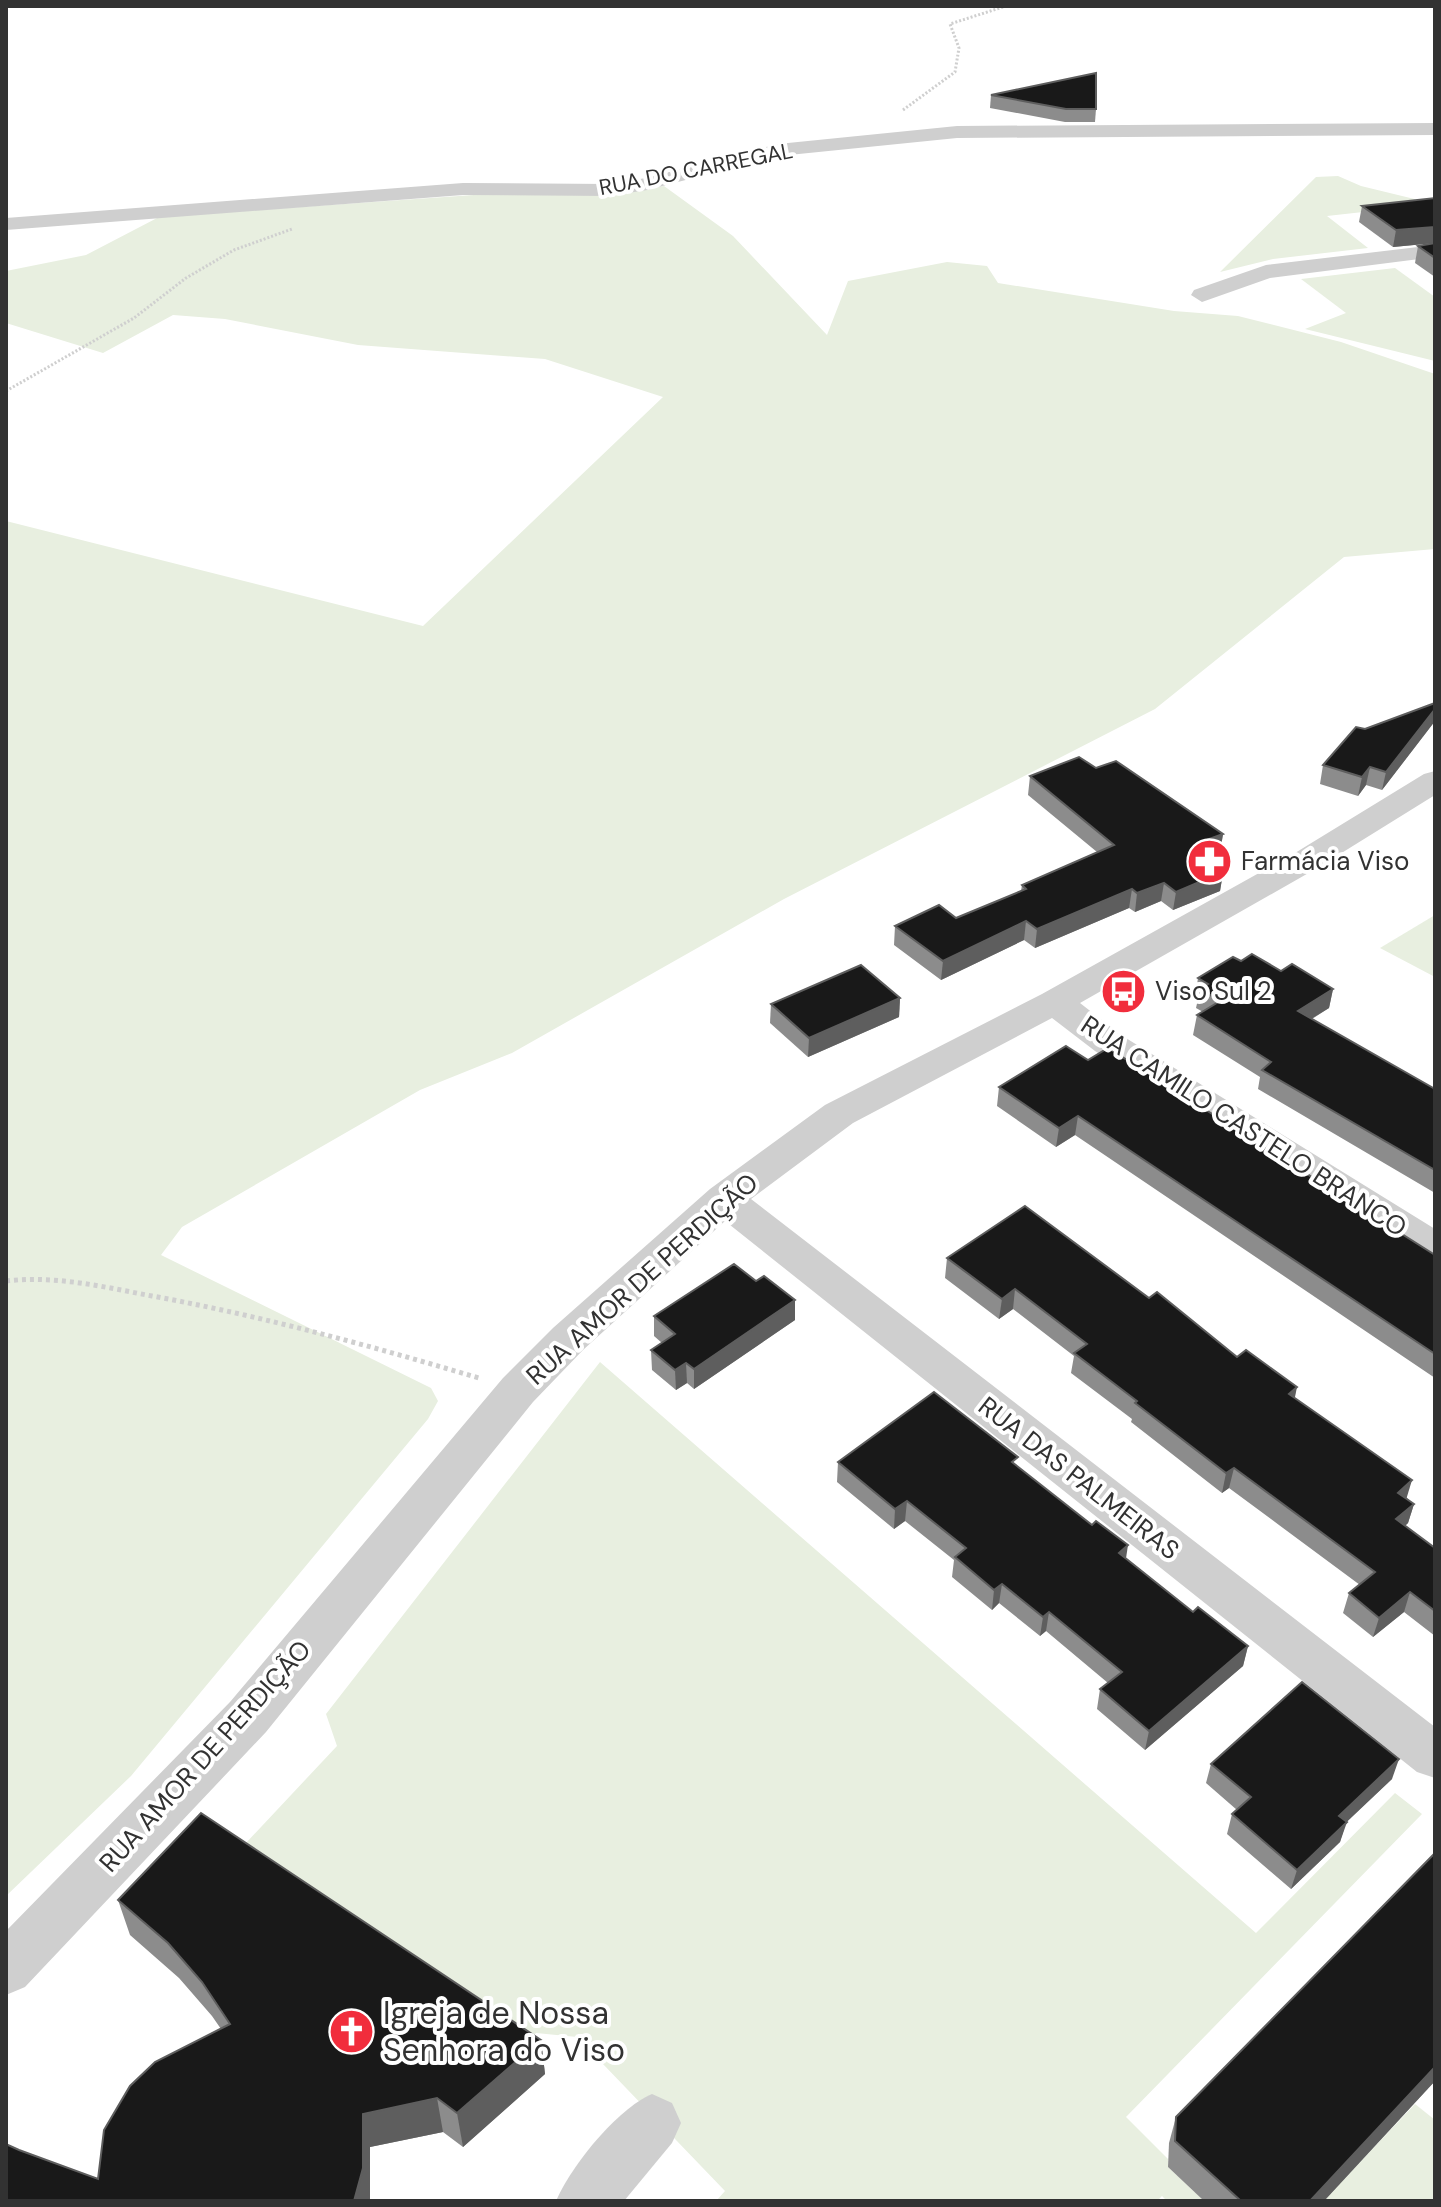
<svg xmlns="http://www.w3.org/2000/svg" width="1441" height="2207" viewBox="0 0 1441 2207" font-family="'DM Sans',sans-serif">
<rect width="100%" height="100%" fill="#fff"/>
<!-- green -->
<g fill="#e8efe0">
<path d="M1338,176L1361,186L1435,204L1327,216L1368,248L1273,259L1220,272L1316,177Z"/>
<path d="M664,186L733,236L827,335L848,281L947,262L987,266L998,283L1174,311L1238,316L1341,342L1435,374V549L1344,557L1155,709L784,899L512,1053L420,1090L182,1227L161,1255L431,1388L438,1401L428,1419L131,1776L6,1896V521L423,626L663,397L545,359L358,345L225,319L173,315L103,353L6,323V271L86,255L159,217L488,194L603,195Z"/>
<path d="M1395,268L1435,297V361L1305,329L1346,313L1301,279Z"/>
<path d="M1435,915V977L1380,948Z"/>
<path d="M600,1362L1256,1933L1395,1793L1422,1814L1126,2117L1168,2159V2167L1204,2201H1167L1162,2196L1157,2201H716L725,2191L577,2037L536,2033L517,2055L229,1861L337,1746L326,1714Z"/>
<path d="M1415,2104L1435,2120V2201L1324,2200Z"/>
</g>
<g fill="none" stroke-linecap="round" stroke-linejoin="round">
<!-- path-far1 -->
<g stroke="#cfcfcf" stroke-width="3" stroke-dasharray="2 2" stroke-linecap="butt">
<path d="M903,110L955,72L959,48L950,24L1006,6"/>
<path d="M6,391L134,318L186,278L234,250L292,229"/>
</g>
<!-- path -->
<path stroke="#cfcfcf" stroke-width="5" stroke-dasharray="4 4" stroke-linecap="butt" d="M6,1281C55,1275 104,1287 152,1296C262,1316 371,1346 479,1378"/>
<!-- street -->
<g fill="#cfcfcf" fill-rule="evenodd">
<path d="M1435,123V135L957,138L779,156L647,190L609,196L463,195L6,230V218L463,183L609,184L646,178L778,144L957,126Z"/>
<path d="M1435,245V257L1270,278L1202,302L1191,295L1194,290L1266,265Z"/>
<path d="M1435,771V795L1319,867L1080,1003L1121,1035L1435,1229V1262L1421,1258L1095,1051L1052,1018L853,1123L751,1199L1435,1727V1778L1417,1772L725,1221L583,1350L533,1402L266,1732L25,1987L6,1995V1931L230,1702L503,1378L553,1328L710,1189L825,1105L1042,994L1295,853L1424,774Z"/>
<path d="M652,2094L672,2103L681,2123L672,2143L624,2201H556C571,2166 617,2109 652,2094Z"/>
</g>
</g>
<!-- wall -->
<g fill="#8c8c8c">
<path d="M991,95L1096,109L1095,122H1065L990,108Z"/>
<path d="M1362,206L1435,243L1393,247L1359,222Z"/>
<path d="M1435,243V277L1415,263L1418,246Z"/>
<path d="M1435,703V721L1382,790L1366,785L1358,796L1320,784L1323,765L1365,729Z"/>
<path d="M1096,768L1223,834L1221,847L1226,872L1223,873L1220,891L1173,910L1161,901L1135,912L1129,908L1035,948L1024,940L941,980L894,945L895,926L956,918L1021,891L1022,885L1097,852L1028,795L1030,776Z"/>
<path d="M1241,961L1281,971L1333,989L1329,1008L1312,1019L1435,1089V1193L1258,1089L1260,1077L1193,1035L1197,1015L1203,1012L1196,1008L1198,999L1195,997L1198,978Z"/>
<path d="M900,998L899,1017L808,1057L770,1023L771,1004Z"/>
<path d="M1088,1060L1435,1255V1378L1075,1135L1056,1147L997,1106L999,1087Z"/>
<path d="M947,1258L1149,1298L1237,1357L1295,1398L1407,1498L1414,1504L1408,1523L1405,1526L1435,1548V1636L1404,1612L1373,1637L1343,1613L1349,1593L1360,1585L1229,1488L1222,1493L1131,1422L1132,1419L1071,1373L1074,1356L1013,1309L999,1319L945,1278Z"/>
<path d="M756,1281L795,1300V1320L694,1389L687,1383L676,1390L652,1370L651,1350L662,1343L654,1336V1316Z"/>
<path d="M838,1462L1017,1466L1126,1558L1193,1612L1248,1646L1243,1666L1145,1750L1097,1709L1100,1689L1108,1683L1046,1631L1040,1636L999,1603L992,1610L952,1577L954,1560L905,1521L894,1529L837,1482Z"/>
<path d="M1211,1764L1392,1779L1346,1822L1340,1842L1291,1889L1227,1834L1232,1814L1237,1810L1206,1783Z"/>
<path d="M1435,1853V2081L1324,2201H1204L1168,2167L1169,2143L1176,2117Z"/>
<path d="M118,1900L541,2040L545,2074L463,2147L443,2132L370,2147L6,2201L19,2150L98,2179L221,2029L212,2016L179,1978L130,1935Z"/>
</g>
<!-- shaded-wall -->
<g fill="#5e5e5e">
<path d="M1435,227V243L1393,247L1396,230Z"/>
<path d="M1435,709V721L1382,790L1386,772Z"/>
<path d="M1370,767L1366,785L1358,796L1362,777Z"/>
<path d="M1223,834L1220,852L1209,839Z"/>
<path d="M1229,853L1226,872L1223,873L1220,891L1173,910L1176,892L1209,862Z"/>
<path d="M1164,883L1161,901L1135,912L1137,893Z"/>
<path d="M1132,889L1129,908L1035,948L1037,929Z"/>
<path d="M1026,921L1024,940L941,980L943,961Z"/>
<path d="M1333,989L1329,1008L1293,1030L1298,1011Z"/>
<path d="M900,998L899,1017L808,1057L809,1038Z"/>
<path d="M1078,1116L1075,1135L1056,1147L1059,1128Z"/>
<path d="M1015,1289L1013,1309L999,1319L1002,1299Z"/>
<path d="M795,1300V1320L694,1389V1369Z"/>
<path d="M686,1363L687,1383L676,1390L675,1370Z"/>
<path d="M1297,1387L1293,1407L1289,1394Z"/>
<path d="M1234,1468L1229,1488L1222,1493L1226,1473Z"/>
<path d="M1412,1480L1406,1500L1398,1493Z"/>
<path d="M907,1501L905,1521L894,1529L895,1509Z"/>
<path d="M1414,1504L1408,1523L1390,1539L1396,1519Z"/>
<path d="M1128,1545L1125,1565L1119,1553Z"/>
<path d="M1002,1584L999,1603L992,1610L994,1590Z"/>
<path d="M1410,1592L1404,1612L1373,1637L1379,1618Z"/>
<path d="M1049,1612L1046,1631L1040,1636L1043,1617Z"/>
<path d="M1248,1646L1243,1666L1145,1750L1149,1731Z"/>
<path d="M1399,1759L1392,1779L1333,1835L1339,1816Z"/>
<path d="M1347,1822L1340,1842L1291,1889L1297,1870Z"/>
<path d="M541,2040L545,2074L463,2147L457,2113Z"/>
<path d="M1435,2067V2081L1324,2201H1310Z"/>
<path d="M437,2098L443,2132L370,2147V2201H354L363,2114Z"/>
</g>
<!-- building -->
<g fill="#191919" stroke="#5e5e5e" stroke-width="2">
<path d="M1096,73V109H1066L991,95Z"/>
<path d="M1435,198V227L1396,230L1362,206Z"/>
<path d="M1435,243V258L1418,246Z"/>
<path d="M1435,703V709L1386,772L1370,767L1362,777L1323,765L1356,727L1365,729Z"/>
<path d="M1079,757L1096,768L1116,761L1223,834L1209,839L1229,853L1209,862L1223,872L1176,892L1164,883L1137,893L1132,889L1037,929L1026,921L943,961L895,926L939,905L956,918L1026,889L1022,885L1114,845L1030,776Z"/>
<path d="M1252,954L1281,971L1292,964L1333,989L1298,1011L1435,1089V1170L1262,1070L1271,1062L1197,1015L1220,1001L1200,989L1208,984L1198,978L1233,957L1241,961Z"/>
<path d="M861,965L900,998L809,1038L771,1004Z"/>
<path d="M1066,1046L1088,1060L1108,1048L1435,1255V1354L1078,1116L1059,1128L999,1087Z"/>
<path d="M1025,1206L1149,1298L1157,1292L1237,1357L1246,1350L1297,1387L1289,1394L1412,1480L1398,1493L1414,1504L1396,1519L1435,1548V1611L1410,1592L1379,1618L1349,1593L1375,1572L1234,1468L1226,1473L1135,1403L1137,1401L1074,1353L1087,1344L1015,1289L1002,1299L947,1258Z"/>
<path d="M734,1264L756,1281L764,1276L795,1300L694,1369L686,1363L675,1370L651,1350L675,1334L654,1316Z"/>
<path d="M934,1392L1018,1457L1012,1462L1092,1525L1096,1521L1128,1545L1119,1553L1193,1612L1198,1607L1248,1646L1149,1731L1100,1689L1122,1672L1049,1612L1043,1617L1002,1584L994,1590L955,1557L966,1548L907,1501L895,1509L838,1462Z"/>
<path d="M1302,1682L1399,1759L1339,1816L1347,1822L1297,1870L1232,1814L1251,1797L1211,1764Z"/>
<path d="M201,1813L541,2040L457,2113L437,2098L363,2114V2168L354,2201H6V2144L19,2150L98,2179L104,2130L130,2086L155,2062L230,2024L202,1982L168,1943L118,1900Z"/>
<path d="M1435,1853V2067L1310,2201H1241L1175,2141L1176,2117Z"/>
</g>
<!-- icons -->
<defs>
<symbol id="pharmacy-disc" viewBox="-11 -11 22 22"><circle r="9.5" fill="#f12d3c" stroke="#fff"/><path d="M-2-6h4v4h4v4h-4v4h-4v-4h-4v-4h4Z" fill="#fff"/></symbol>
<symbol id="bus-disc" viewBox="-11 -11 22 22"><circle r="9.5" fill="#f12d3c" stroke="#fff"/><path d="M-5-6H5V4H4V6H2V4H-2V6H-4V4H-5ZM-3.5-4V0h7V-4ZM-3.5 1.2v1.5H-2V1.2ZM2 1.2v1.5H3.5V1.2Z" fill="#fff"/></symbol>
<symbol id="church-disc" viewBox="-11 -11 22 22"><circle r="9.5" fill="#f12d3c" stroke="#fff"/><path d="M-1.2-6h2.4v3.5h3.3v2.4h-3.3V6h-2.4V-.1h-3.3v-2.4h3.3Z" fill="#fff"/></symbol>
</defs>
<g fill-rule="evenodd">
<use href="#pharmacy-disc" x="1184" y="836" width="51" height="51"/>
<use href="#bus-disc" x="1098" y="966" width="51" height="51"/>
<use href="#church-disc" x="326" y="2006" width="51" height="51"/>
</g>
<g text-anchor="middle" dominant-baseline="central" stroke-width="8" stroke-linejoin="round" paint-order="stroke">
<!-- far-street labels -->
<g font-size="22" fill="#323232" stroke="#fff">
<text transform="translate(696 169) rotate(-11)">RUA DO CARREGAL</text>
</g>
<!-- poi labels -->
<g font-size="26" fill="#323232" stroke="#fff" text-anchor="start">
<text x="1241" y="861">Farmácia Viso</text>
<text x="1155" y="991">Viso Sul 2</text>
</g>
<!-- street labels -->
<g font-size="26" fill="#323232" stroke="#fff">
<text transform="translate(1244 1126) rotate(33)">RUA CAMILO CASTELO BRANCO</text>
<text transform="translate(642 1279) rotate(-42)">RUA AMOR DE PERDIÇÃO</text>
<text transform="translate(1079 1478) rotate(38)">RUA DAS PALMEIRAS</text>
<text transform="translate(205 1756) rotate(-48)">RUA AMOR DE PERDIÇÃO</text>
</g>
<!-- near-poi labels -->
<g font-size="32" fill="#323232" stroke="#fff" text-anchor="start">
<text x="383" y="2013">Igreja de Nossa<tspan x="383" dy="37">Senhora do Viso</tspan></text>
</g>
</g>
<!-- border -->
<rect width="1441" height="2207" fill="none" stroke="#323232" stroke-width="16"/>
</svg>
